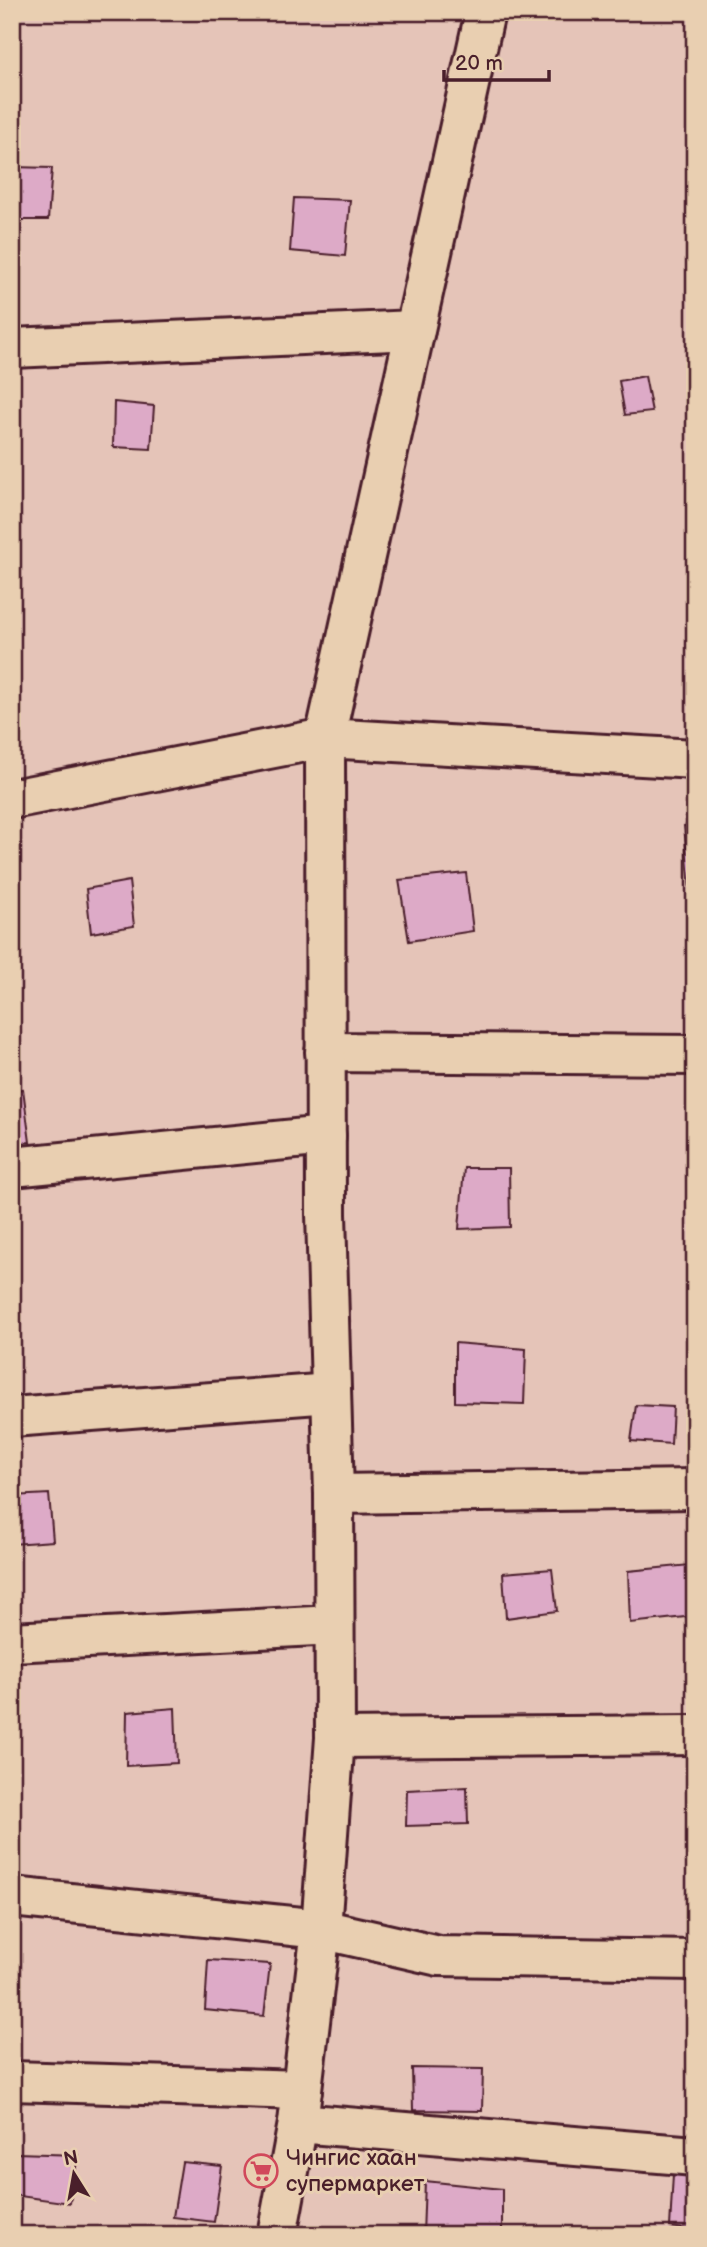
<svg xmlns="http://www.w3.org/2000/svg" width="707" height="2247" viewBox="0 0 707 2247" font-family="'Balsamiq Sans',sans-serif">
<rect width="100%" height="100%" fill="#e5c4b8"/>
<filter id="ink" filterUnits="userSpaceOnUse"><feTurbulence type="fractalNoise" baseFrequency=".0143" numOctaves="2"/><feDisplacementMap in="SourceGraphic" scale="14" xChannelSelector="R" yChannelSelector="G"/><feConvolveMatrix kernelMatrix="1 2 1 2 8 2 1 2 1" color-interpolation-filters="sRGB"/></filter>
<g filter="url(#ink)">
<!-- building -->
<g fill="#ddaac7" stroke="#4a1f2b" stroke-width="2">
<path d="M12,167L52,168L48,220H12Z"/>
<path d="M294,198L350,200L345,256L290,251Z"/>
<path d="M645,376L652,412L625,415L619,381Z"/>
<path d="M114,402L154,406L151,449L113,447Z"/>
<path d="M695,825V888L690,889L684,826Z"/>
<path d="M466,873L473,931L409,941L399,880Z"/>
<path d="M129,881L134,926L91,933L86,889Z"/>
<path d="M23,1089L30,1142L12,1144V1091Z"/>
<path d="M464,1168H509L510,1227L459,1229Z"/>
<path d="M455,1343L526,1349L524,1404L455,1402Z"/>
<path d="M636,1405L673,1407L671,1444L631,1441Z"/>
<path d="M49,1494L53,1541L12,1544V1496Z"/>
<path d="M690,1565L694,1616L630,1623L628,1571Z"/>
<path d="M552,1569L557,1611L506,1618L503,1573Z"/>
<path d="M175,1708L177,1763L126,1766L127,1712Z"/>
<path d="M467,1787L468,1824L406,1826L407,1790Z"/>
<path d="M208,1960L270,1964L264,2016L205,2010Z"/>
<path d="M412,2068L483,2069L482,2111L413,2110Z"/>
<path d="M16,2153L78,2155L70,2203L12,2195Z"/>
<path d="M182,2162L222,2166L214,2222L173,2217Z"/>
<path d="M673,2174L695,2176V2230L670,2227Z"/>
<path d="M425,2181L502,2189V2235H423Z"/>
</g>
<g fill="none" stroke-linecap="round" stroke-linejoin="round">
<defs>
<g id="minor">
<path d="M12,348L415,330"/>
<path d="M12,799L325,738L695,759"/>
<path d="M325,1052L695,1055"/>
<path d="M12,1167L326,1136"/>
<path d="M12,1417L331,1393"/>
<path d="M334,1494L695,1489"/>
<path d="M12,1642L334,1625"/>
<path d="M335,1738L695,1735"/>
<path d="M12,1897L321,1929L439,1956L695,1960"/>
<path d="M12,2081L302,2090"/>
<path d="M298,2123L695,2156"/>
<path d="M277,2235L298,2123L321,1929L335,1738L334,1494L326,1214L325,738L485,12"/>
</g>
</defs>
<!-- minor casing -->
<use href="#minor" stroke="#4a1f2b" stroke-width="44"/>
<!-- minor -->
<use href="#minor" stroke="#e9cfb1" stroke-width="38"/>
</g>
</g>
<!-- icons -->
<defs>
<symbol id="supermarket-ring" viewBox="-11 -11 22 22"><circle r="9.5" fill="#e9cfb1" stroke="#d1495b" stroke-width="1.5"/><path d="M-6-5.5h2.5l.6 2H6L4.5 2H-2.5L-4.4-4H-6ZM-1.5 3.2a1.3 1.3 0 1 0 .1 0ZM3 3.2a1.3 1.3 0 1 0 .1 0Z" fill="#d1495b"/></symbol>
</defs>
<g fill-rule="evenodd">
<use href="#supermarket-ring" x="242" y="2152" width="38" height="38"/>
</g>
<g text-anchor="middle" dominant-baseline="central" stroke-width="6" stroke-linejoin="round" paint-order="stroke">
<!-- poi labels -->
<g font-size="23" fill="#4a1f2b" stroke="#e9cfb1" text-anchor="start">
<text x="286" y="2158">Чингис хаан<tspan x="286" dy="26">супермаркет</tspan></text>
</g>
</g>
<!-- margin -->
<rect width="707" height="2247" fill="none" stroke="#e9cfb1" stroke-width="42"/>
<rect x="21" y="21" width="665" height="2205" fill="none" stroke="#4a1f2b" stroke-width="2.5" filter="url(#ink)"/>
<!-- north arrow -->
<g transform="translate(74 2174) rotate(349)" stroke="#e9cfb1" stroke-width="5" paint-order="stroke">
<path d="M0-5L12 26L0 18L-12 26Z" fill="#4a1f2b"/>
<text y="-10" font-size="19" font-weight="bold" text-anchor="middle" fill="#4a1f2b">N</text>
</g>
<!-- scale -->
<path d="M444 70v10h105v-10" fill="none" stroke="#4a1f2b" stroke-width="3.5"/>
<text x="455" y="70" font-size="21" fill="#4a1f2b" stroke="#e9cfb1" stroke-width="5" paint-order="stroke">20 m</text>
</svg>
